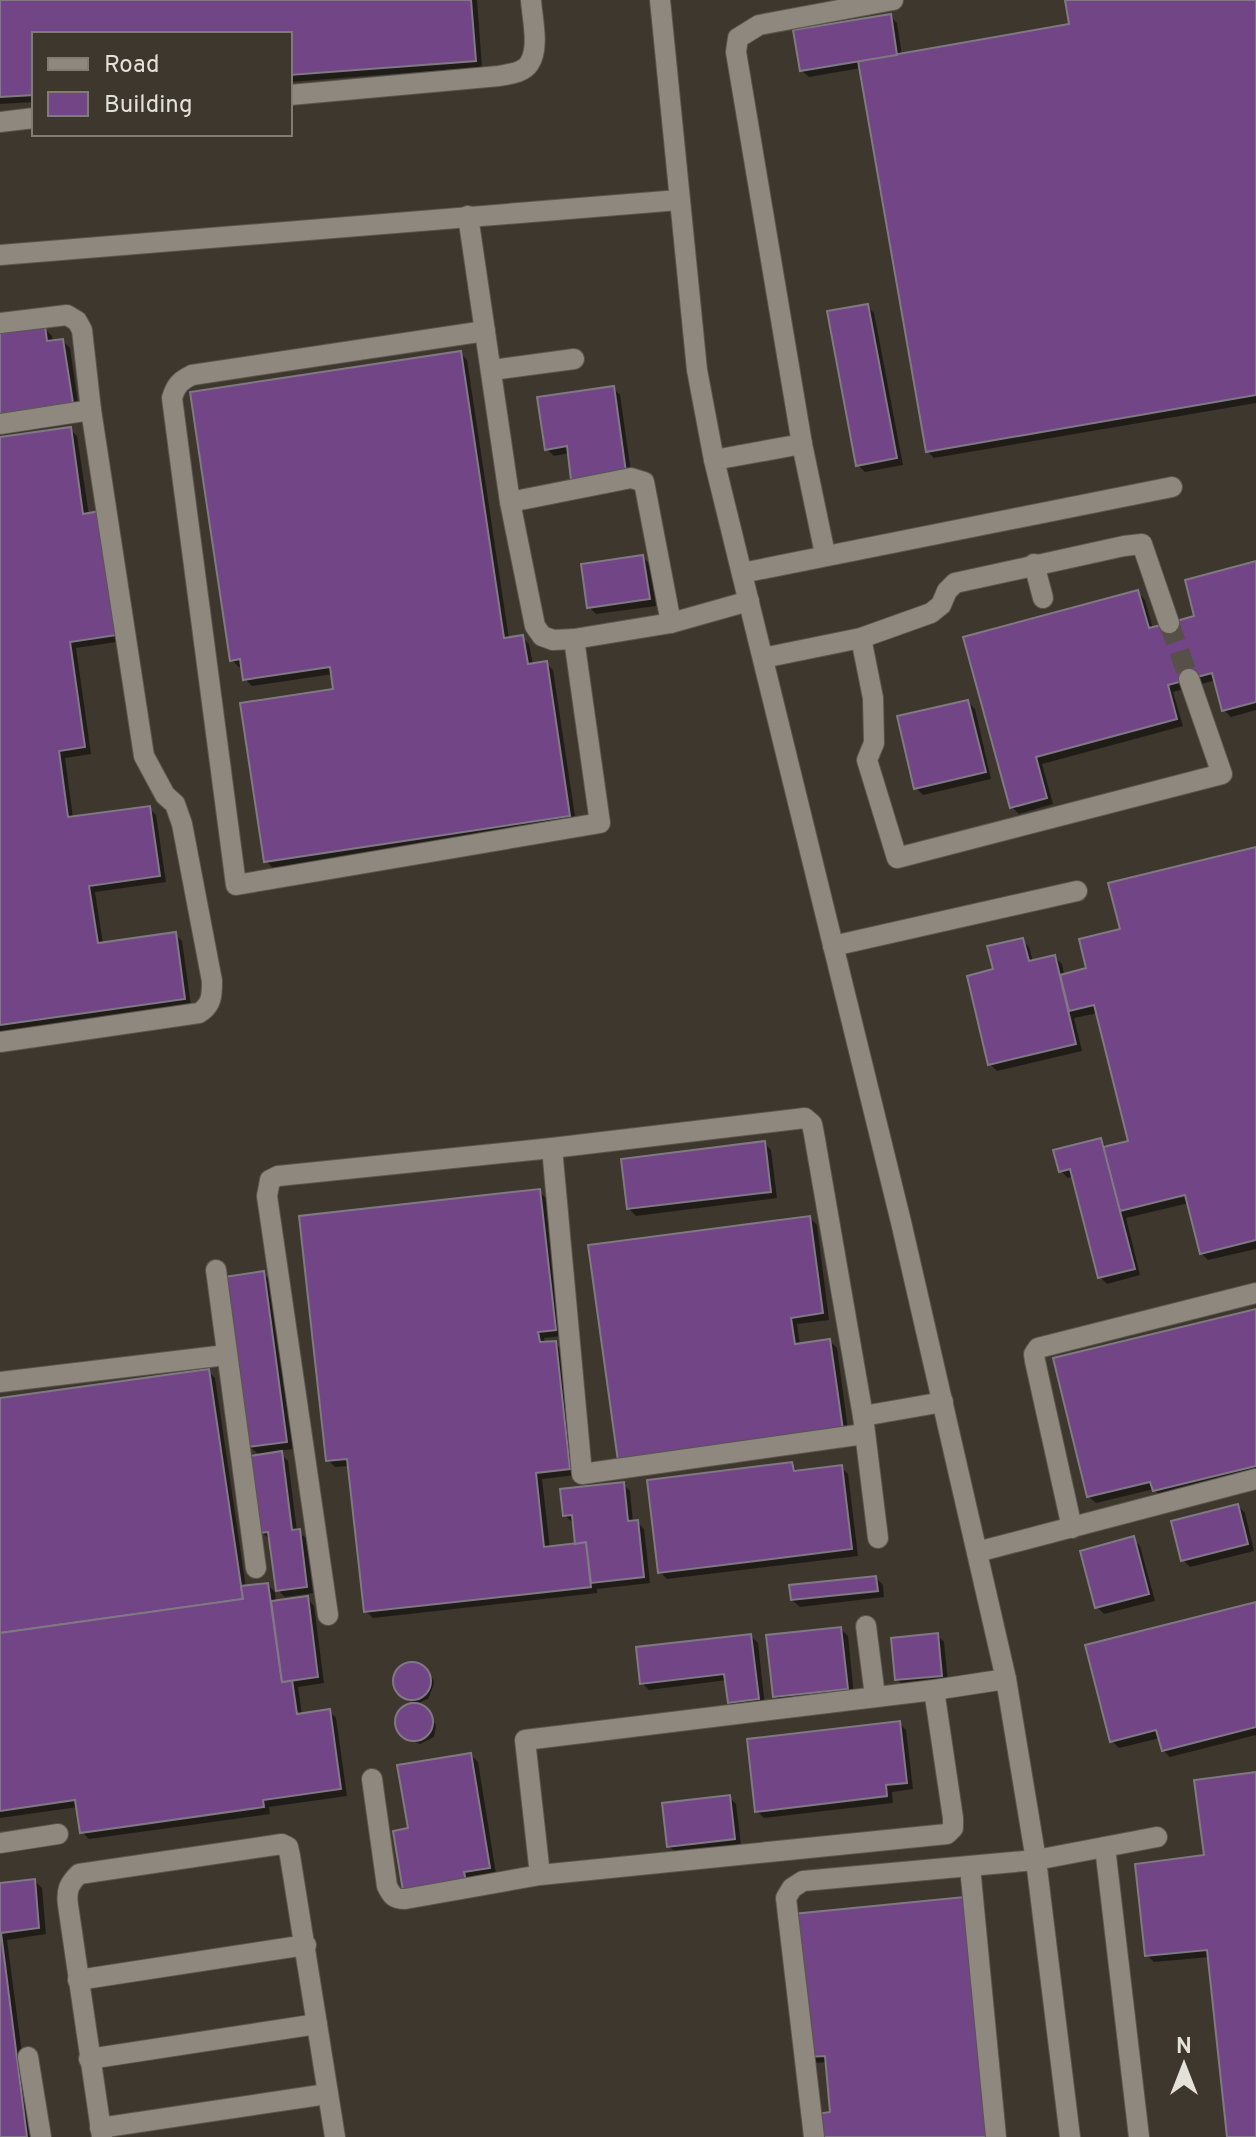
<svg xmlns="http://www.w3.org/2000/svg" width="1256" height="2137" viewBox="0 0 1256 2137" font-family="Overpass,sans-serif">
<rect width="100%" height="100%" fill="#3d372e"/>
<!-- shadow -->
<g fill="#0007">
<path d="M0,0H477L482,67L290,82V34H34V102L0,104Z"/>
<path d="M1067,0H1256V403L934,458L927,451L861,68L809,77L801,70L890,16L897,23L902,56L1071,26Z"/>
<path d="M867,306L874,313L903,465L865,472L858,465Z"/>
<path d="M45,329L52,336L53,342L63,341L70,348L79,410L0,335Z"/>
<path d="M460,353L467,360L509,639L522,637L529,644L533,665L546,663L553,670L576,823L273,868L266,861L335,691L333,674L252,686L245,679L243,666L239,667L232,660Z"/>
<path d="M613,388L620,395L632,479L570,453L554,456L547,449Z"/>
<path d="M70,429L77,436L89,515L123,641L76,648L91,754L65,758L73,818L149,808L156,815L166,882L95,892L103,944L175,934L182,941L191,1006L0,1032V439Z"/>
<path d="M642,557L650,564L656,606L596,614L589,607Z"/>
<path d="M1256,563V710L1231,717L1224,710L1216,680L1173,692L1183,726L1042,764L1053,804L1019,814L1012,807L966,639L1138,592L1145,600L1153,629L1197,618Z"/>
<path d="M968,702L975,709L991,779L923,795L916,788Z"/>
<path d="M1256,849V1249L1208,1260L1201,1253L1189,1203L1126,1218L1140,1275L1107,1284L1100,1277L1074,1176L1068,1178L1061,1171L1100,1140L1108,1148L1130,1143L1098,1013L1074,1018L1082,1051L997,1071L990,1064L995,971L1022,940L1029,947L1033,962L1054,957L1062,964L1064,975L1088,970L1122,931Z"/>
<path d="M764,1143L771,1150L777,1198L636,1216L629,1209Z"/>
<path d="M539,1191L546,1198L562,1336L544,1338L545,1344L555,1343L562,1350L576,1475L542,1479L550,1549L578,1545L575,1522H572L564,1515L623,1484L630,1491L633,1522H637L644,1529L650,1583L597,1589V1593L373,1618L366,1611L350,1466L335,1467L328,1460Z"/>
<path d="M810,1218L817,1225L829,1320L797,1324L800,1345L830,1341L837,1348L849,1437L627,1467Z"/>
<path d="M263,1273L270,1280L293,1449L278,1451L288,1461L297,1531L306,1538L313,1593L285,1597L278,1590L269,1539L262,1532L260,1456L249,1446Z"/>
<path d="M1256,1311V1474L1161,1497L1154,1489L1096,1503L1088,1496Z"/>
<path d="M208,1371L215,1378L246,1588L268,1585L275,1592L276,1602L307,1598L314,1606L324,1683L298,1687L302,1715L329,1711L336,1718L347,1796L269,1807L270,1814L89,1839L82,1832L78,1807L0,1818V1400Z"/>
<path d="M792,1465L799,1472L841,1467L848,1474L858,1556L667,1579L660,1572Z"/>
<path d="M1238,1506L1245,1513L1254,1551L1190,1567L1183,1560Z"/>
<path d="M1133,1539L1140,1546L1155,1601L1104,1614L1097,1607Z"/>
<path d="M876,1578L883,1585L884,1597L800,1607L792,1600Z"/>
<path d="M1256,1604V1735L1170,1757L1163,1750L1160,1738L1119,1748L1112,1741Z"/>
<path d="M841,1629L848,1636L854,1695L782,1703L775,1696Z"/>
<path d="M937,1635L944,1642L948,1682L904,1686L897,1679Z"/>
<path d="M751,1636L758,1643L765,1706L737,1710L730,1703L727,1680L649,1690L642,1683Z"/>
<path d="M409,1664L420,1666L433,1679L434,1684L428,1699L418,1703L408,1700L396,1685V1675Z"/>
<path d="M416,1706L431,1716L436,1726L434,1737L420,1744L405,1738L400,1733L397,1722L401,1711Z"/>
<path d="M899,1723L906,1730L913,1789L892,1792L893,1803L764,1818L757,1811Z"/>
<path d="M471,1755L478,1762L496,1874L471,1888L410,1830Z"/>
<path d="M1256,1774V2137H1229L1210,1957L1154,1962L1147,1955Z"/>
<path d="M729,1797L736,1804L741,1845L676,1853L669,1846Z"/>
<path d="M35,1881L42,1888L46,1934L7,1940L33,2137H0V1885Z"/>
<path d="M964,1899L828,2062L816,2063L809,2056Z"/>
</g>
<!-- building -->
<g fill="#724587" stroke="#807984" stroke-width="2">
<path d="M0,0H471L476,61L290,75V34H34V95L0,97Z"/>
<path d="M1065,0H1256V395L926,452L858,61L1069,24Z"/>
<path d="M891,14L897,55L800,71L793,30Z"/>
<path d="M868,304L897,458L856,466L827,311Z"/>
<path d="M45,326L47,341L63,339L73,403L0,414V333Z"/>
<path d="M461,351L504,638L523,635L528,664L547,661L570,816L264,862L240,703L333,689L330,667L243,680L240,659L230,661L190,392Z"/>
<path d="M614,386L626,472L571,480L567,446L545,450L537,397Z"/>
<path d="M71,427L83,514L100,511L117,635L70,642L85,747L59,751L68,817L150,806L160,876L89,886L98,943L176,932L185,999L0,1025V437Z"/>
<path d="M643,555L650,599L587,608L581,564Z"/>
<path d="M1256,561V702L1222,711L1212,673L1168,685L1177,719L1036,757L1047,798L1010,808L963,637L1138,590L1149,628L1169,623L1194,616L1185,580Z"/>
<path d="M968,700L986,772L914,789L897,716Z"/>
<path d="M1256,847V1240L1200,1254L1185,1195L1120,1211L1103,1147L1128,1141L1094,1005L1069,1011L1060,975L1086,968L1079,939L1120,929L1108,883Z"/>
<path d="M1023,938L1029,961L1055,955L1076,1044L988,1065L967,976L993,969L987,946Z"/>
<path d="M1101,1138L1135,1269L1098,1278L1070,1169L1059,1172L1053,1150Z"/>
<path d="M765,1141L771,1192L627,1209L621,1159Z"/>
<path d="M540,1189L556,1330L538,1332L540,1342L556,1341L570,1469L536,1473L544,1547L586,1542L591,1587L364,1612L347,1459L326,1461L299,1216Z"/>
<path d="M810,1216L823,1313L791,1318L795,1344L830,1339L843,1430L618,1461L588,1245Z"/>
<path d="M264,1271L287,1442L248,1447L224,1277Z"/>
<path d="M1256,1309V1466L1153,1491L1150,1482L1087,1497L1053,1358Z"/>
<path d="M209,1369L243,1599L0,1633V1398Z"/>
<path d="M282,1451L292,1530L300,1529L307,1587L276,1591L268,1532L260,1533L250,1456Z"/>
<path d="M792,1462L794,1471L842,1465L852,1549L658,1573L647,1480Z"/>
<path d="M624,1482L628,1521L638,1520L644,1577L591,1583L586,1542L575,1544L572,1515L563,1516L560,1489Z"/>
<path d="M1238,1504L1248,1544L1181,1561L1171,1521Z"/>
<path d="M1134,1536L1149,1594L1095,1608L1080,1551Z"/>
<path d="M876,1576L878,1591L791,1600L789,1585Z"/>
<path d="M268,1583L282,1682L292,1680L297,1714L330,1709L341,1789L263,1800L264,1807L80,1833L75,1800L0,1811V1633L243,1599L241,1586Z"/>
<path d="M308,1596L318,1677L282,1682L271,1601Z"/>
<path d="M1256,1602V1727L1162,1751L1156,1730L1110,1742L1085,1645Z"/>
<path d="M841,1627L848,1689L773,1697L766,1635Z"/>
<path d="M938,1633L942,1676L895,1680L891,1638Z"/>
<path d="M751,1634L759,1699L728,1703L724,1674L640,1684L636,1647Z"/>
<circle cx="412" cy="1681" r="19"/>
<circle cx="414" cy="1722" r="19"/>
<path d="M900,1721L907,1783L886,1785L887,1796L755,1812L747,1739Z"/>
<path d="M471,1753L490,1868L464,1872L466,1881L403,1891L393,1831L408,1828L397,1765Z"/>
<path d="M1256,1772V2137H1227L1207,1950L1145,1956L1135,1864L1204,1855L1194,1780Z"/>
<path d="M730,1795L735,1839L667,1847L662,1803Z"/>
<path d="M35,1879L39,1928L1,1933L27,2137H0V1883Z"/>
<path d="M964,1897L988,2137H819L817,2114L830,2112L825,2056L807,2057L793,1914Z"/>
</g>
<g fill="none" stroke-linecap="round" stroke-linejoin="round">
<!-- minor-tunnel -->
<path stroke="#565048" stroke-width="20" stroke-dasharray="20 10" stroke-linecap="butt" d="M1169,623L1189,679"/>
<defs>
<g id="minor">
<path d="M660,0L697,370L714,460L901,1222L1006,1679L1036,1860L1070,2137"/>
<path d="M290,95L499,76C509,74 523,73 529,64C540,48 532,18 531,0"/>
<path d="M0,122L34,118"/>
<path d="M468,216L510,502L535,626L542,636L553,640L574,639L671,623L749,601"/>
<path d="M0,255L679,200"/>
<path d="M0,323L67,315L77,321L82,330L91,410L144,756L165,795L175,804L182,824L212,981C212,995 212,1005 199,1013L0,1042"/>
<path d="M485,331L192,375C180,381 176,385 172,398L236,885L600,823L574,639"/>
<path d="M492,370L574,359"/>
<path d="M0,424L91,410"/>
<path d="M714,460L802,444"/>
<path d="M510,502L631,478L644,482L671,623"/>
<path d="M825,554L802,444L736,52L738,38L759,25L893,0"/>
<path d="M1034,564L1043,598"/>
<path d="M742,573L1172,487"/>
<path d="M861,638L873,698L874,743L867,760L897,858L1222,774L1189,679"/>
<path d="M763,658L861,638L931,613L941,605L947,591L955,583L1124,546L1142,544L1169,623"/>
<path d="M833,946L1077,891"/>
<path d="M552,1148L582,1474L864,1434"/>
<path d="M216,1270L256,1568"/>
<path d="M0,1382L226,1355"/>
<path d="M863,1416L943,1402"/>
<path d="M1072,1528L1035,1361L1034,1354L1038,1348L1256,1293"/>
<path d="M977,1552L1256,1479"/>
<path d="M328,1615L267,1196L270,1180L278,1176L552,1148L805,1118L812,1124L814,1134L863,1416L878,1538"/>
<path d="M866,1626L875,1696"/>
<path d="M934,1690L953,1818V1828L947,1834L540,1875L525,1740L934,1690L1006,1679"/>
<path d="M372,1779L387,1886C392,1896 394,1899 405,1899L540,1875"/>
<path d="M0,1843L58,1834"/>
<path d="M1105,1847L1139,2137"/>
<path d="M970,1867L996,2137"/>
<path d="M78,1980L306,1945"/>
<path d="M28,2057L41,2137"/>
<path d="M89,2059L317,2024"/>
<path d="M100,2128L327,2094"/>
<path d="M102,2137L68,1905C66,1890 69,1884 79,1874L282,1844L288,1847L290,1856L335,2137"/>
<path d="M814,2137L786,1898L792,1888L803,1881L1036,1860L1157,1837"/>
</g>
</defs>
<!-- minor casing -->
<use href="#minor" stroke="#5a554d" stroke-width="22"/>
<!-- minor -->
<use href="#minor" stroke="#8f887e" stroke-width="20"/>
</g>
<!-- legend -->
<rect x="32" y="32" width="260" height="104" fill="#3d372e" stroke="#807b73" stroke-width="2"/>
<rect x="48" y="58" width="40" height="12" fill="#8f887e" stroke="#807b73" stroke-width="2"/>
<text x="104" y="72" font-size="24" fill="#e4e1db">Road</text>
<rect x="48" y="92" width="40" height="24" fill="#724587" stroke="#807b73" stroke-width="2"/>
<text x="104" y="112" font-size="24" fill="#e4e1db">Building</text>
<!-- north arrow -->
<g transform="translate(1184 2065)" stroke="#3d372e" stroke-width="6" paint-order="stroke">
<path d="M0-6L14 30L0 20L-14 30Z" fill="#e4e1db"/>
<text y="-12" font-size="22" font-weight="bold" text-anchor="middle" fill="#e4e1db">N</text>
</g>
</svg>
